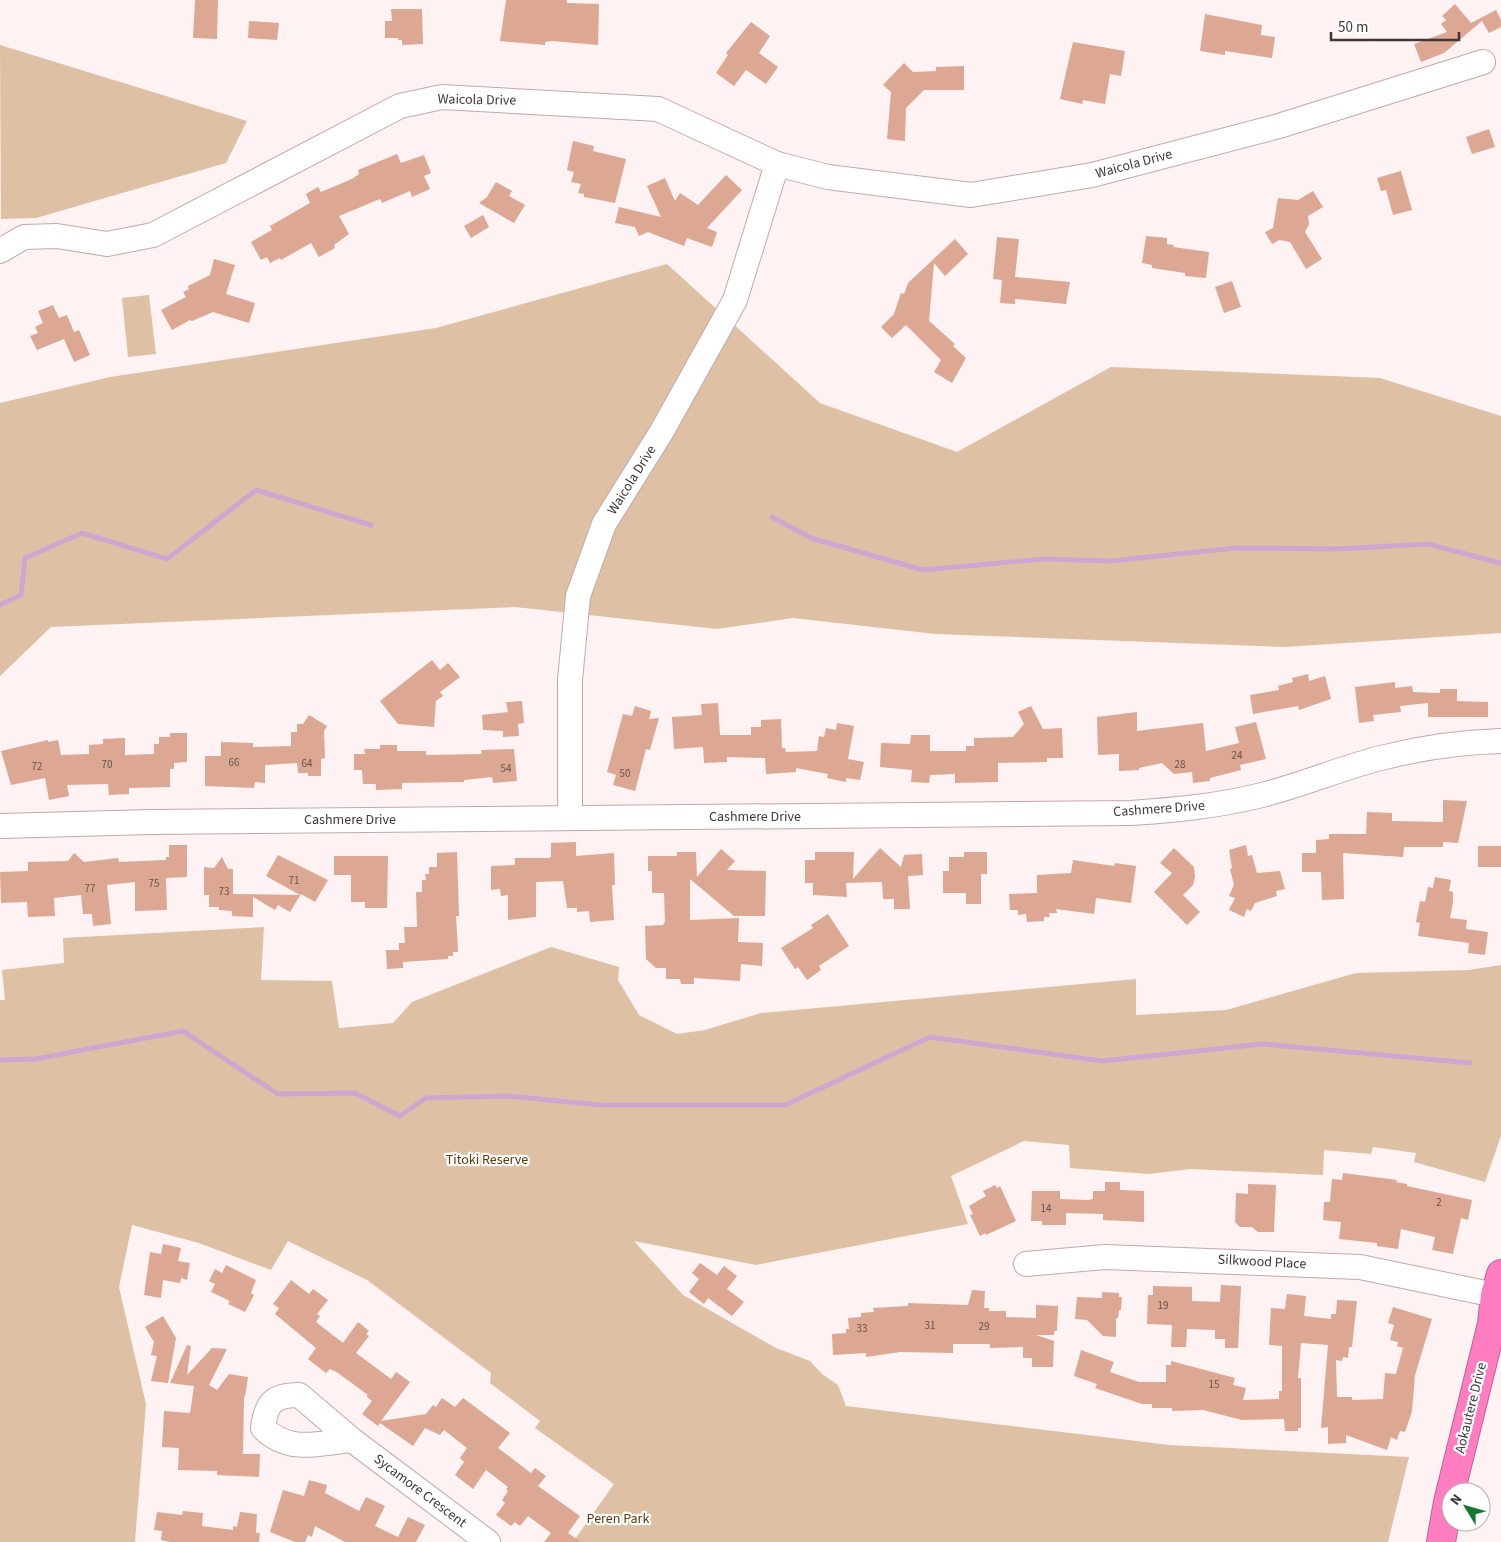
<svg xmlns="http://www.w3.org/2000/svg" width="1501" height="1542" viewBox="0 0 1501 1542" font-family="'Source Sans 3',sans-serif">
<rect width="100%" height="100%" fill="#fef2f2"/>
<!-- green -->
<g fill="#dec1a4">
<path d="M0,45L247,121L226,163L36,218L1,219Z"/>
<path d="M667,264L820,403L957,452L1111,367L1380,378L1501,416V633L1284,647L935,634L793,618L717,629L515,607L51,627L0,676V403L110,377L436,328Z"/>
<path d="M149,295L156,354L128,357L122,298Z"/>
<path d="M264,927L261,980L332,981L339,1028L393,1023L412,1002L551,947L619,967L618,980L639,1015L677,1034L705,1030L761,1013L1136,979V1015L1226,1010L1356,973L1469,970L1501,965V1136L1485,1182L1414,1162L1416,1153L1373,1147L1371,1154L1324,1150L1323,1175L1190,1169L1149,1174L1070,1168L1069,1145L1024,1141L951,1176L968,1224L756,1265L634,1241L683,1295L776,1348L810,1361L822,1374L838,1385L846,1406L1170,1445L1409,1457L1388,1542H573L614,1484L535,1428L540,1421L490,1383L491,1373L367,1280L288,1241L271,1270L199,1243L132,1225L119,1287L146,1404L135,1542H0V1000H5L2,970L64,963L63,938Z"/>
</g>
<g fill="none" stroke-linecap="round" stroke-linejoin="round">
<!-- stream -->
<g stroke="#cca8d0" stroke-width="5">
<path d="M772,517L811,538L923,570L1043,559L1111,561L1235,548L1338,549L1428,544L1501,563"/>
<path d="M0,605L21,595L25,558L82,533L167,559L256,490L371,525"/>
<path d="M0,1060L35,1059L183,1031L278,1094L355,1093L400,1116L426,1098L507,1096L601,1105H785L930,1037L1102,1061L1263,1044L1470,1063"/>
</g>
</g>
<!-- building -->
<g fill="#dca793">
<path d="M195,0H218L217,39L193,38Z"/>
<path d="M506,0H567V3L599,4L598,45L552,41L545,42V45L500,41Z"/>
<path d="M1455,4L1471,23L1496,10L1501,20V27L1489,33L1482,21L1444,53L1421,62L1414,44L1447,32L1441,24L1446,20L1442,16Z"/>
<path d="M391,9H422L423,44L402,45V40H398V38H385V21H392Z"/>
<path d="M1205,14L1262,25L1261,35L1275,37L1272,58L1225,51V55L1200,51Z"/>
<path d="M249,21L279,23L277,40L248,38Z"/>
<path d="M751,22L770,36L759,53L778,67L766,84L746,70L734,86L716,73L728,55L726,53Z"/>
<path d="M1073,42L1125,51L1121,76L1110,74L1105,104L1083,100L1082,104L1060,99Z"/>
<path d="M904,63L913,72L936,71V67L964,66V90H924L906,108L905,141L887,139L891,92L883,85Z"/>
<path d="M1489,129L1495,147L1472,154L1466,137Z"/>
<path d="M573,141L594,146L593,151L626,159L615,203L584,197V194L578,193L581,184L571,182L574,172L567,170Z"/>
<path d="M397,154L401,163L424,155L431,173L424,176L430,189L412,197L410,191L382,203L380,199L339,216L349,234L334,245L335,248L319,257L311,243L281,260L280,258L270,263L267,257L261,260L251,242L272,230L270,226L310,203L306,194L318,187L321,192L352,179L359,174L358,170Z"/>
<path d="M1401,171L1412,210L1393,215L1386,190L1381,191L1377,178Z"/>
<path d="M726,175L742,190L707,228L717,232L712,247L687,238L684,246L648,232L639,236L635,227L615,223L619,207L661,217L647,186L665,178L675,201L680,193L698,205Z"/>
<path d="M496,182L512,191L509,196L525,205L514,223L479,203L487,197Z"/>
<path d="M1313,191L1323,207L1308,216L1309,224L1305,232L1322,259L1306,269L1290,242L1279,240L1272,244L1265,232L1273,228L1278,198L1298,200Z"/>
<path d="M483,215L489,227L471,238L464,226Z"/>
<path d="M1146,236L1167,238V244L1174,245L1173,247L1209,252L1206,278L1185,276V273L1152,268V265L1142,263Z"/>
<path d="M997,237L1019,239L1015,277L1070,282L1066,304L1015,299V304L1000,303L1002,280L993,279Z"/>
<path d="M955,239L968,254L945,276L934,263L929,321L955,344L953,346L966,358L952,383L934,372L941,360L906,325L892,338L881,327L894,314L901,293L904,294L908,283Z"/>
<path d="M214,259L235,265L226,294L255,303L249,323L213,312L192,321L190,320L172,330L161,310L186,297L183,292L189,289L188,286L210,275Z"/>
<path d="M1232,281L1241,307L1224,313L1215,287Z"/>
<path d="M53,305L59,318L67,315L74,332L79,330L90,355L74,362L64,339L37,350L30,336L38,333L35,327L43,323L38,311Z"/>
<path d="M432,660L440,670L448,663L460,677L440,692L443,696L436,701L434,727L398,724L380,701Z"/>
<path d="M1308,674L1309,681L1325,676L1331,699L1299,710L1298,706L1253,714L1250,695L1279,690L1278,686L1293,682L1292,678Z"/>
<path d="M1395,682V688L1412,686L1413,692L1440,693V689H1457V701L1488,702V717H1428V703L1400,706L1401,712L1373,715L1374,721L1359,723L1355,687Z"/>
<path d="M522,701L524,723L518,724L519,736L503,737V731L483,730L482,715L508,712L506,702Z"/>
<path d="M718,703L720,735H751V727H761V720L781,719L782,748H785L786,752L817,751L819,736L824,737L826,728L836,730L837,723L854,726L848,759L864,762L860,780L846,778V782L827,778L828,774L796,768V772L766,774L765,758L727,757V762L704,763L703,747L674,749L672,717L702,715L701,704Z"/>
<path d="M635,706L651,711L649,719L659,718L650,750L646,749L635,791L613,785L616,775L607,772L623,714L632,716Z"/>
<path d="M1031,706L1043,729L1062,728L1063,758H1047V762L998,763V782L955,783V774L930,775L929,783L911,782L912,770L880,767L881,743L910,744L911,735H930V751H966V746H974V738L1013,737L1024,724L1018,712Z"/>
<path d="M1137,712V731L1203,723L1206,751L1239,743L1235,727L1256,722L1266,759L1240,765L1241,770L1210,778V781L1193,783L1192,772L1174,774L1162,763L1139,768V770L1119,771V754L1098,755L1097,717Z"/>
<path d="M309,715L327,726L324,731L325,758L321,759V776H308V773H298L297,763L265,765V783L255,782L254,788L205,786V756H221V742L253,743V747L291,746V732H297V724H303Z"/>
<path d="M170,733H187V762L174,763V769H170V787L129,788V794L109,795L108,784L67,785L69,796L49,800L45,778L11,785L1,751L48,740V742L58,740L61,755L89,754V745L103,744V739L125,738V755L154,754V744H159V737H170Z"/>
<path d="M380,745H397V751H426V755L482,754L481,750L514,749L517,781L493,783L492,777L464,780V782L402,783V789L376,790V784H363L362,770H354V754H365L364,749H380Z"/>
<path d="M1443,800L1467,801L1458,843L1443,842V847H1404L1403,857L1343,853L1344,899L1322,900L1321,872H1302V853H1316V840L1329,839V834H1366L1367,812L1392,813V821L1443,822Z"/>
<path d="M576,842V856L614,853L615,885H612L614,920L590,922L589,911L577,912V908H567L563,881L536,882V917L508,920V895L501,896L500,889L491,890V866L515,865V858H548L551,857V843Z"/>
<path d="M169,845H187V877L166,878L167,910L135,911V882L107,885L111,924L93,926L92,914H83L81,895L54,898L55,916L28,917L27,902L1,903L0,872L28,871V862L68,861L74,853L84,862L118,858L119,862L166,860V857H169Z"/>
<path d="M1246,845L1248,856L1252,855L1257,873L1280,871L1285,889L1276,891L1277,896L1255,903L1251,911L1247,909L1244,917L1229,910L1235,898L1229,896L1234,885L1230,869L1232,868L1229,850Z"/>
<rect x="1478" y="846" width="23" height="21"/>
<path d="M880,848L901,867L904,855L922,854L923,875L908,876L910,909H894V899H883L882,882L846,883L847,897L813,895V883H805V860H815V852H854L853,879Z"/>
<path d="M1174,848L1194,867L1195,877L1193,885L1183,895L1200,912L1187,925L1154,892L1172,873L1160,863Z"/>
<path d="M721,849L735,861L727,870L766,871L765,916H734L690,879V920L739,918L738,942L763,943L762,966L741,964L740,981L694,978V984H681L680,979H666V968H656L646,959L645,926L663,925L665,922L664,893H652V871H648V856H677V852H696L697,877Z"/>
<path d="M457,852L459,916H456L458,952H453V956H448V959L403,962V968L387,969L386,950H399V943H405L404,927H417L416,892H422V880H426L425,874H429V867H437V853Z"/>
<path d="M964,852H987V874H981V904H966V893H943V871H949V857H964Z"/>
<path d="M278,855L328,880L315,902L301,894L290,912L278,905L275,910L253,897V917L232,916V911L219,910V907H209V895H204V867L214,868L222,857L228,869H233V894L300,895L266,876Z"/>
<path d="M334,856H388L387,908H365V902H351V875H334Z"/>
<path d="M1073,860L1114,866L1115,863L1136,866L1131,903L1096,898L1094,914L1056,909L1057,913H1049L1050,917H1044V921L1027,922L1026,914L1018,915V910H1010L1009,894L1037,893V875L1071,873Z"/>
<path d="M1435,877L1451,880L1449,891L1453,892V902L1450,918L1467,920L1466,929L1488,932L1485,955L1468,953L1469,943L1418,936L1420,923L1416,922L1420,901L1425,902L1428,887L1433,888Z"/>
<path d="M828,914L849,946L819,966L821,970L807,980L798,967L795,969L781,948L813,928L811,925Z"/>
<path d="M1343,1173L1397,1180L1396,1182L1407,1184V1186L1472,1200L1468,1220L1461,1218L1453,1254L1432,1250L1435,1237L1401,1229L1398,1249L1377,1246V1243L1339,1239L1341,1222L1323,1220L1324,1202H1330L1332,1179L1342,1180Z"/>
<path d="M1105,1182H1120V1190L1144,1191V1222L1103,1220V1214L1066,1213V1225H1042V1221H1031L1032,1191H1060V1199L1088,1200L1093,1199V1191H1105Z"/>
<path d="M1248,1184L1276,1185L1274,1232H1258L1252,1227H1240L1235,1222L1236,1193L1248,1194Z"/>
<path d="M995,1185L997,1188L1000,1186L1016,1221L986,1235L985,1233L980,1236L970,1215L973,1214L969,1206L986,1196L983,1191Z"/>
<path d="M163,1244L181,1248L178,1261L190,1263L187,1280L181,1278L180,1283L163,1280L161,1298L144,1295L150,1252L161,1254Z"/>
<path d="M700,1263L717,1275L724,1266L737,1276L727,1289L744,1302L732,1316L708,1298L704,1304L689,1292L699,1279L692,1273Z"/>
<path d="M226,1265L256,1280L251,1293L254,1295L245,1312L228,1304L230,1301L211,1292L215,1284L209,1281L215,1269L222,1273Z"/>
<path d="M291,1280L309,1294L313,1289L328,1300L317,1314L320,1316L316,1322L343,1343L358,1322L369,1331L366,1334L369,1336L356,1353L391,1379L396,1372L410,1382L381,1421L426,1414L433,1405L436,1407L442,1398L455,1407L463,1398L510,1433L498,1448L531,1473L535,1468L546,1476L538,1486L580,1516L568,1533L581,1542H544L551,1533L528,1516L520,1526L515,1522L511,1526L496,1515L505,1503L502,1500L508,1491L506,1489L508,1487L486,1470L473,1489L455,1475L464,1462L460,1458L467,1448L444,1430L440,1435L425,1428L413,1446L380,1423L378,1426L362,1414L372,1401L366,1396L368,1395L338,1373L330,1369L326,1373L308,1359L316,1348L275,1314L279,1308L273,1304Z"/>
<path d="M1221,1285L1241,1286L1238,1348H1225V1339H1215V1330L1187,1329L1186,1347H1171L1172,1325L1147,1324L1148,1295H1153V1286L1192,1287V1301L1220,1302Z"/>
<path d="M972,1290L985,1291L984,1308H989V1311H1006V1317L1036,1318V1305L1058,1306L1057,1331H1054V1335H1036L1054,1341L1053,1367H1032V1358H1023V1347L990,1348V1344H953V1353L900,1352L866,1357V1353L833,1355L832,1334L846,1333V1329H849L848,1318L861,1317V1313L874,1312L873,1308L908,1306V1303L968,1305Z"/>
<path d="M1102,1292L1119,1293V1297H1122L1121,1310H1119L1118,1318H1116V1337L1103,1336L1087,1320L1075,1319L1077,1297L1102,1298Z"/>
<path d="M1287,1294L1306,1296L1304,1316L1331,1319V1314H1336L1337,1300L1357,1301L1352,1347H1349L1348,1358L1343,1357L1342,1361L1336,1360L1337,1397H1352V1400L1383,1399L1385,1373L1396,1374L1403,1348L1397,1346L1398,1342L1390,1340L1394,1325L1388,1323L1393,1307L1432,1319L1415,1375L1412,1411L1405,1432L1400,1431L1397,1440L1391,1437L1387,1450L1346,1435V1443L1328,1444V1427L1321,1428L1328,1345L1301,1343L1298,1378H1301V1428H1298V1431H1285L1284,1419L1242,1420L1203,1410L1172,1411V1408H1152V1404H1142L1095,1388L1097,1384L1074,1376L1081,1350L1114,1362L1110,1372L1139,1382H1166V1365H1171V1361L1235,1378L1233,1385L1246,1388L1243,1400L1279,1399V1391H1282V1346L1269,1345L1271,1308L1285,1309Z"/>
<path d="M163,1316L176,1338L168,1383L151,1381L157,1356L151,1355L154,1342L145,1327Z"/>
<path d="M187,1345L191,1346L187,1375L212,1348L227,1349L209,1385L217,1390L229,1374L248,1377L245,1397L244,1396L243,1454H260L259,1477L217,1475V1471L178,1470L179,1448L162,1447L164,1411L190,1413L194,1386L170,1383Z"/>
<path d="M309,1480L327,1485L325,1493L359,1511L366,1497L385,1506L375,1526L398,1537L408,1517L425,1525L416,1542H345L315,1526L312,1537L308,1535L305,1542H295L270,1532L283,1490L304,1496Z"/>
<path d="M183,1511L203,1513L202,1526L233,1530V1526L237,1527L240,1512L257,1514L256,1533H260L259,1542H170L161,1540L162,1531L154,1530L157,1512L182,1515Z"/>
</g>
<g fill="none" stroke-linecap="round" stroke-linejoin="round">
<defs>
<g id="minor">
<path d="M0,251L24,237L57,236L107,244L153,235L400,106L442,97L658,109L777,164L828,177L971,195L1092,175L1279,126L1483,62"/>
<path d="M570,818V680L578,596L604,524L662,431L735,300L777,164"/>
<path d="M0,826L151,822L1131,813C1175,810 1218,806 1262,795C1302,785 1341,768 1381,758C1420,748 1461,742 1501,741"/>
<path d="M1026,1264L1105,1257L1360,1267L1495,1295"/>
<path d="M352,1440C318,1443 290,1454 263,1428C266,1403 273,1395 299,1395L352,1440L488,1542"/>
</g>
<path id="highway" d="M1441,1542L1448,1502L1492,1324L1495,1295L1501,1274"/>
</defs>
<!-- minor casing -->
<use href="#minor" stroke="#c4a8a9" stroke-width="26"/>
<!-- highway casing -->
<use href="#highway" stroke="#bc6490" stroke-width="30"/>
<!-- minor -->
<use href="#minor" stroke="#fff" stroke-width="24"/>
<!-- highway -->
<use href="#highway" stroke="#fd7dc0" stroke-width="28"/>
</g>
<g text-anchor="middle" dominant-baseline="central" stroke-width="4.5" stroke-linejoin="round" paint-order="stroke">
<!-- number labels -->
<g font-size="11" fill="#68534e">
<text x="1237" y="755">24</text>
<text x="234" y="762">66</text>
<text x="307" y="763">64</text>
<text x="107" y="764">70</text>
<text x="1180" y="764">28</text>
<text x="37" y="766">72</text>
<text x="506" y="768">54</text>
<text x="625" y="773">50</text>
<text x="294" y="880">71</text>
<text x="154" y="883">75</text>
<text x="90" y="888">77</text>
<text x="224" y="891">73</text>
<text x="1439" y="1202">2</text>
<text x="1046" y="1208">14</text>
<text x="1163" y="1305">19</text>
<text x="930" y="1325">31</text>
<text x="984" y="1326">29</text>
<text x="862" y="1328">33</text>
<text x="1214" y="1384">15</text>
</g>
<!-- street labels -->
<g font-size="14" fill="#423737" stroke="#fff">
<text transform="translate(477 100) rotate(1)">Waicola Drive</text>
<text transform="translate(1134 164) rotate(-15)">Waicola Drive</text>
<text transform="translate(632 480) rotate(-58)">Waicola Drive</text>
<text transform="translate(1159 809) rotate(-4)">Cashmere Drive</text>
<text x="755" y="817">Cashmere Drive</text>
<text x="350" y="820">Cashmere Drive</text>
<text transform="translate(1262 1262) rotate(3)">Silkwood Place</text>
<text transform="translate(1471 1408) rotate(-76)">Aokautere Drive</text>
<text transform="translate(420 1491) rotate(37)">Sycamore Crescent</text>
</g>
<!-- park labels -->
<g font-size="14" fill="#5e3907" stroke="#fff">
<text x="487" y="1160">Titoki Reserve</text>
<text x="618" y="1519">Peren Park</text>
</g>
</g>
<!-- north arrow -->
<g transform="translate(1466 1507) rotate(307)"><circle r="24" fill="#ffffff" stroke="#b3afaf"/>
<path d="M0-4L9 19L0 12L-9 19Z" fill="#137a2e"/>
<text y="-8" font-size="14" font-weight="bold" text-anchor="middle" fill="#423737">N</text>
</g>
<!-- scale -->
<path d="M1331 32v8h128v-8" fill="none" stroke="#423737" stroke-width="2.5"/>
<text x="1338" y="32" font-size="15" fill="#423737" stroke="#ffffff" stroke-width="4" paint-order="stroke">50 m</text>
</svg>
